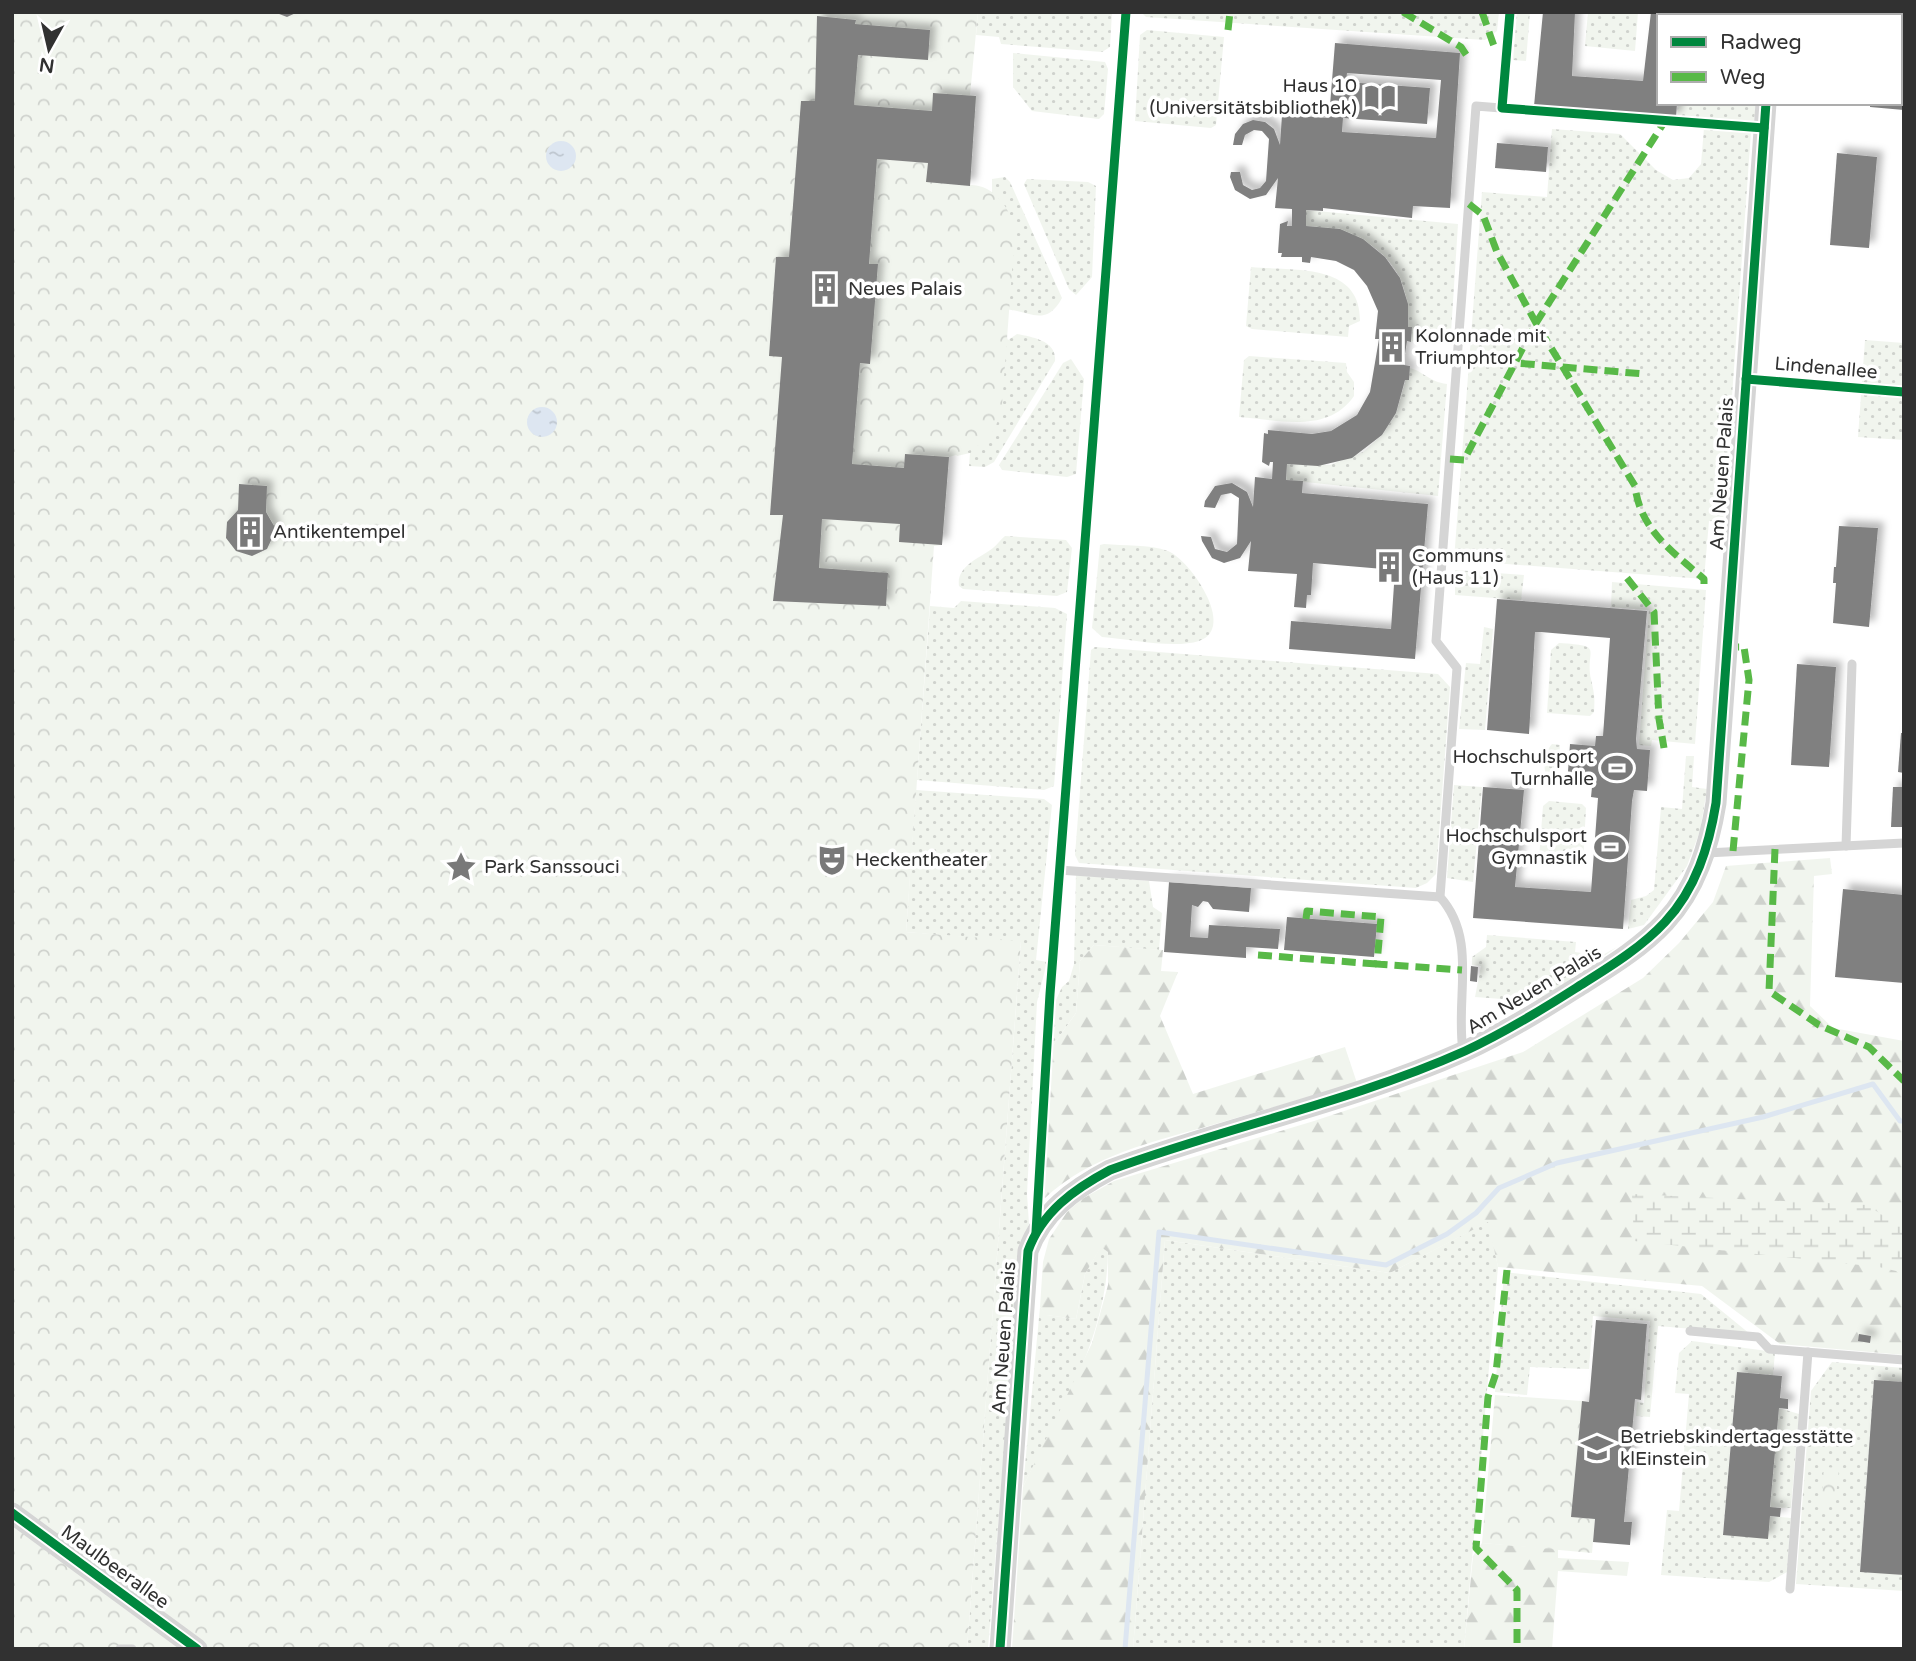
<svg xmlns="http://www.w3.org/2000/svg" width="1916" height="1661" viewBox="0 0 1916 1661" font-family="'Varela Round',sans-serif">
<defs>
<pattern id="grass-dots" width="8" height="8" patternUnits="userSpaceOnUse" patternTransform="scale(1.75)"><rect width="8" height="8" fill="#f1f5ee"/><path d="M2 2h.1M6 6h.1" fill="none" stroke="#cfd2cd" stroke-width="1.8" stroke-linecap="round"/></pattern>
<pattern id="forest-firs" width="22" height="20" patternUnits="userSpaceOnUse" patternTransform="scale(1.75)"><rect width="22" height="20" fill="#f1f5ee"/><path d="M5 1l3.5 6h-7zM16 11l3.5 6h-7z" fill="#cfd2cd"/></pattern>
<pattern id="wetland-marsh" width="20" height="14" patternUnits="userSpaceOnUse" patternTransform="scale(1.75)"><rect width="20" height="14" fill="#f1f5ee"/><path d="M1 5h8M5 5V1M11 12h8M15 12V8" fill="none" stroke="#cfd2cd"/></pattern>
<pattern id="park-crowns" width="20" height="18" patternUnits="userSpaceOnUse" patternTransform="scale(1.75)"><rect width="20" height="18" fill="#f1f5ee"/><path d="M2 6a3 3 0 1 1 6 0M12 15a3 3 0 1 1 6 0" fill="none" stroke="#cfd2cd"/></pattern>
<pattern id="water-ripples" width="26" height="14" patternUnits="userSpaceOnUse" patternTransform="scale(1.75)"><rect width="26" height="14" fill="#dde6f1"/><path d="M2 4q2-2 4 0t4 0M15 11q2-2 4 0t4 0" fill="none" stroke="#bec6cf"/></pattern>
<filter id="shadow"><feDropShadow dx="6" dy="-6" stdDeviation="3.5" flood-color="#0004"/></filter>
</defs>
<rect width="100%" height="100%" fill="#fff"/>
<!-- grass -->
<g fill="url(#grass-dots)">
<path d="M978,12H1112L1110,47L1102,52L1001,44L999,37L976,35Z"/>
<path d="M1141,12H1499L1497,31L1485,40L1146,17Z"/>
<path d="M1517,12H1530L1526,61L1513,60Z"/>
<path d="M1588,12H1638L1635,51L1585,46Z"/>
<rect x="1684" y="12" width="78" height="4"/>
<path d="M1147,30L1224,37L1216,125L1211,128L1135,121L1140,35Z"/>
<path d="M1013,53L1105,62L1108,69L1104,114L1099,119L1032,111L1013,87Z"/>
<path d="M1678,103H1756L1754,122L1677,117Z"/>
<path d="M1704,128L1751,132L1723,522L1709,521L1704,579L1454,560L1482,192L1547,197L1552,129L1620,134L1656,170L1673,180L1689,178L1701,164Z"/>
<path d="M1005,177L1010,182L1062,298C1046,328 1029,311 1005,309L984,188L992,193V179Z"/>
<path d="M1027,179L1088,182L1096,186L1092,277L1076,295L1069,289L1024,184Z"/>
<path d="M1306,210L1458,224L1451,333L1437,332L1411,342L1412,328L1408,327C1412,260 1366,230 1306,226Z"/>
<path d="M1251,267C1293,271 1361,262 1360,321L1349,326L1348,337L1252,329L1246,326Z"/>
<path d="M1017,334C1033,337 1057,341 1055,361L994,462L985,467L969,466L970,453L957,456L950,447L1007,337L1008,340Z"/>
<path d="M1865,340L1904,343V440L1858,437Z"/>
<path d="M1249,356L1346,363L1347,372L1354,382V396C1328,434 1279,420 1239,417L1244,360Z"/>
<path d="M1071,359L1084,379L1076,474L1067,477L1002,470L999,465L1063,363Z"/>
<path d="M1409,368C1422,370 1429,382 1447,384L1438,496L1286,480L1287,464L1330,465L1363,452L1382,435L1396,413Z"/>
<path d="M1005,536L1066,540L1072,548L1067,592L1057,596L963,589L959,586C956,566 980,558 993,548C998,544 1000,540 1005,536Z"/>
<path d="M1104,544C1124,546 1149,544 1168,551C1189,559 1238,628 1199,641C1174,649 1129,639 1102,637L1092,628L1100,545Z"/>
<path d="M1455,570L1524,575L1521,600L1455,595Z"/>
<path d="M1612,582L1706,590L1695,744L1652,740L1651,746L1639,745L1649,610L1611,607Z"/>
<path d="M961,601L1055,608L1067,614L1054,786L1044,790L917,780L930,606L954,608Z"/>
<path d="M1484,627L1493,629L1485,730L1459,729L1466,663L1480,664Z"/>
<path d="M1559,643C1606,646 1585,648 1591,679C1594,693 1595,696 1594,712L1590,716L1547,713L1551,650Z"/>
<path d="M1095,647L1438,674L1450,687L1436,874L1427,883L1416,888L1079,863L1075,855L1091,650Z"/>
<path d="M1552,744L1560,745L1557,783L1549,782C1542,770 1543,754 1552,744Z"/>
<path d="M1686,756H1694L1692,787L1707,789L1700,831L1687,866L1644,925L1628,929L1631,900L1646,896L1654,890L1661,807L1682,809Z"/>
<path d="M1454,785L1482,787L1473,882L1447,878Z"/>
<path d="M916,790L1044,799L1052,805L1036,960L1047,962L1037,1002L1027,1194L1029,1224L1020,1250L988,1649H967L1021,942L906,932Z"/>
<path d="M1549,801L1582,804L1586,808L1583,862L1539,859L1543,806Z"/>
<path d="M1076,875L1149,881L1153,907L1162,913L1159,950L1094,945L1080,961L1076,1013L1052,1047L1055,1002L1062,987L1069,981L1074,964Z"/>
<path d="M1487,935L1576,942L1575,952L1601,956L1617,947L1543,998L1528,1001L1475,997L1481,966L1472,965V957L1486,947Z"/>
<path d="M1489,1221L1498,1267L1464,1649H1133L1165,1240L1390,1273Z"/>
<path d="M1101,1246L1108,1252C1107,1336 1060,1413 1023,1487L1040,1307L1047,1315L1076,1319L1085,1274Z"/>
<path d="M1504,1272L1701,1294L1750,1334L1658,1326L1650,1417L1636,1416L1637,1402L1644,1403L1650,1321L1593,1316L1589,1369L1530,1367L1527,1395L1495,1392Z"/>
<path d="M1692,1341L1775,1352L1773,1375L1737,1372L1723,1534L1770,1516L1791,1518L1787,1572L1769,1582L1661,1575L1667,1510L1679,1511L1689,1394L1675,1393L1679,1353Z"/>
<path d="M1832,1362L1904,1368V1382L1874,1380L1860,1571L1904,1575V1591L1796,1584L1811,1391Z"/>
<path d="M1779,1408L1799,1414L1791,1508L1770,1507Z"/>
</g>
<!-- forest -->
<g fill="url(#forest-firs)">
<path d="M1830,858L1832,874L1814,876L1810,1006L1833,1028L1904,1041V1355L1780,1344L1702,1286L1498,1267L1488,1222L1390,1273L1165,1240L1133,1649H1012L1023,1487L1092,1343L1108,1285V1252L1101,1247L1085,1274L1076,1319L1046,1315L1040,1307L1043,1262L1049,1239L1067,1212L1082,1199L1114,1181L1314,1121L1523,1052L1643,978L1679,943L1713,902L1726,866Z"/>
<path d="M1094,945L1163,950L1161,971L1178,972L1160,1016L1193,1094L1345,1047L1357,1083C1309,1097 1260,1111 1212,1125C1153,1142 1091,1155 1045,1198L1042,1194L1052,1047L1076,1013L1080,961Z"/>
<path d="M1482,1543L1558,1549V1558L1629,1562L1627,1576L1558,1571L1552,1649H1464L1473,1556Z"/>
</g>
<!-- wetland -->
<path fill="url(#wetland-marsh)" d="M1632,1194L1867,1205L1904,1229V1278L1896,1271L1879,1267L1634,1241Z"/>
<!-- park -->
<g fill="url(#park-crowns)">
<path d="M12,12H978L970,95L976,96L970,185C995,185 1011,209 1015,232L1002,405C997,437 979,450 949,457L942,545L934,546L906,932L1021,941L967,1649H12Z"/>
<path d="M1495,1395L1582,1401L1572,1517L1595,1519L1592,1553L1482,1543Z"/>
<path d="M1824,1467L1839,1468L1835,1506L1821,1505Z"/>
</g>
<!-- water -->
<g fill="url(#water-ripples)">
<circle cx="561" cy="156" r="15"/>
<circle cx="542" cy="422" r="15"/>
</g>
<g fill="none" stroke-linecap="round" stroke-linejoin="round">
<!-- stream -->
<path stroke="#dde6f1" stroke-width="5" d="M1125,1649L1159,1232L1386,1265L1447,1234L1476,1213L1499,1188L1557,1163L1763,1117L1873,1084L1900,1121H1904"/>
</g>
<!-- building -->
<g fill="#808080" fill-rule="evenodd" filter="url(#shadow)">
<path d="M274,12H298L287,17Z"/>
<path d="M1543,12H1575L1572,76L1643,81L1651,12H1682V16H1659V103H1677L1676,118L1534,106Z"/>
<path d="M1878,12L1897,14V16H1877Z"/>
<path d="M1900,14H1904V110L1870,107V103H1900Z"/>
<path d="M817,16L856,20L855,24L930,30L928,60L858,55L854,105L932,111L933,93L976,96L970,186L926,182L928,163L877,159L869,264H878L870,364L860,363L852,464L904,468L905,454L949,457L942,545L899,542L900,524L822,519L819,568L888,573L886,606L773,601L783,515H770L782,357L769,356L776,257H789L801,101H815Z"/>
<path d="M1335,43L1460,53L1450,208L1413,206L1412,218L1323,208V211L1306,210V226L1340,229L1363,239L1385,257L1400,278L1408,304V327H1412L1411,342L1407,341L1405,354L1404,365L1410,366L1409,380H1405L1396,413L1382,435L1352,458L1318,466L1287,464L1286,480L1303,481L1302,493L1428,504L1415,659L1289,649L1291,621L1391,629L1395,570L1313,563L1311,595H1307L1306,608L1294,607L1297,574L1248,571L1251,541L1240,558L1224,563L1212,558L1202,541L1201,536L1211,537L1215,549L1227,552L1237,544L1239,498L1231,493L1221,495L1215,508L1204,507L1205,501L1215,486L1232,483L1247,492L1253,507L1255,477L1272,479L1273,462H1270L1269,466L1262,462L1264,433L1268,434V430L1312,434L1331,431L1357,415L1370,392L1379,339H1375L1378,311L1367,286L1354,270L1336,261L1311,257L1310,263L1302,262V257H1281L1282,253H1278L1280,224L1288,221L1287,226H1292V209L1275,208L1278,178L1266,195L1250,199L1235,190L1230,177L1231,172H1240L1243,185L1252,190L1260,188L1266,181L1269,139L1262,131L1254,130L1245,135L1242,145H1233L1235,134L1243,124L1253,120L1265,122L1274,129L1280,145L1282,115L1329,118ZM1347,73L1441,80L1436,138L1342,132L1343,118L1427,124L1430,88L1346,82Z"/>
<path d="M1497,143L1548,147L1546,172L1495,168Z"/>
<path d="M1837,153L1877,157L1869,248L1830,245Z"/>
<path d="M239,484L267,486L266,512L274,526V534L267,549L252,556L236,551L226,538L227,522L238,510Z"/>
<path d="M1839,526L1878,528L1869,627L1833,623L1836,583H1833L1834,567H1836Z"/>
<path d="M1497,599L1647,611L1636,739L1637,749L1650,750L1647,791L1634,790L1632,801L1623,929L1473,918L1483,787L1524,790L1515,887L1591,892L1598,798L1591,797L1592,787L1567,785L1570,744L1595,746L1596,736H1603L1610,638L1541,632H1535L1529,734L1487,730Z"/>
<path d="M1797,664L1836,667L1829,767L1791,765Z"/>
<path d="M1901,733H1904V773L1898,772Z"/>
<path d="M1893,787H1904V827H1891Z"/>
<path d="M1169,882L1251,888L1249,912L1213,909L1208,902L1203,901L1198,907L1192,905L1190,937L1208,938L1209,925L1280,929L1278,949L1246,947V958L1164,952Z"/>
<path d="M1843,889L1904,895V983L1835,977Z"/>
<path d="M1287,917L1377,924L1374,957L1284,950Z"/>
<path d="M1471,966L1478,967L1477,982L1470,981Z"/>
<path d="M1596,1320L1647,1324L1641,1400L1635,1399L1624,1522H1632L1630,1545L1593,1542L1595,1519L1571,1517L1582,1401L1589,1402Z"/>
<path d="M1859,1334L1871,1336L1870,1343L1858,1341Z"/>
<path d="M1737,1372L1782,1376L1780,1398L1788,1399V1409L1779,1408L1770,1507L1781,1508L1780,1517L1770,1516L1768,1539L1723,1535Z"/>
<path d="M1874,1380L1904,1382V1575L1860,1572Z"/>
</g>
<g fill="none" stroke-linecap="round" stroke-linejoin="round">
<!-- service -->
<g stroke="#d5d5d5" stroke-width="9">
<path d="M1502,108L1510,12"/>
<path d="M1746,379L1904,392"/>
<path d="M1846,846L1852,664"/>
<path d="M1706,853L1904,843"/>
<path d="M1059,870L1440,897"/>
<path d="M1463,1051C1455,998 1478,939 1440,897L1457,668L1436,641L1476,106L1665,121"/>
<path d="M1036,1225L1050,994L1126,12"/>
<path d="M1690,1331L1758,1337L1769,1349L1904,1360"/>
<path d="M1790,1589L1808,1352"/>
<path d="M120,1649H132"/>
</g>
<!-- tertiary -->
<g stroke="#d5d5d5" stroke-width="21">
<path d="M1773,16V12"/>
<path d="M12,1513L197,1649"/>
<path d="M1000,1649L1028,1251C1042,1212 1074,1189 1110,1170C1226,1127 1351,1102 1465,1051C1504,1033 1540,1011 1576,988C1606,969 1640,949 1665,922C1696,889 1709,846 1716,803L1766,103"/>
</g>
<!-- quiet -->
<g stroke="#58b947" stroke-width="7" stroke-dasharray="14 7" stroke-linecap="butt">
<path d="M1403,12L1461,47L1469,59"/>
<path d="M1482,12L1495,49"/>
<path d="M1228,30L1230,12"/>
<path d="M1469,204L1483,215L1497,252L1536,323L1635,486C1640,530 1673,552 1704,579V584"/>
<path d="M1458,358L1644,374"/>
<path d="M1450,459L1464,460L1536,323L1665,121"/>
<path d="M1627,578L1654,612L1659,719L1664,748"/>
<path d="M1775,849L1769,991L1819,1025L1869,1047L1904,1081"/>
<path d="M1733,851L1749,680L1744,647H1738"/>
<path d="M1306,919L1307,911L1381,917L1377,964L1462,970"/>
<path d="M1258,955L1377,964"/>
<path d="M1507,1270L1496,1373L1488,1397L1476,1548L1517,1590V1649"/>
</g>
<defs>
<g id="cycleway">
<path d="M1510,12L1502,108L1764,128"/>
<path d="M1746,379L1904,392"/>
<path d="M1036,1232L1050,994L1126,12"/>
<path d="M12,1513L197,1649"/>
<path d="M1000,1649L1028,1251C1042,1212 1074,1189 1110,1170C1226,1127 1351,1102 1465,1051C1504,1033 1540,1011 1576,988C1606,969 1640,949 1665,922C1696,889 1709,846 1716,803L1766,103"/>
</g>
</defs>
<!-- cycleway casing -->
<use href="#cycleway" stroke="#fff" stroke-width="13"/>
<!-- cycleway -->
<use href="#cycleway" stroke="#00873e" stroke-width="9"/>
</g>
<!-- icons -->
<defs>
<symbol id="library-bare" viewBox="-9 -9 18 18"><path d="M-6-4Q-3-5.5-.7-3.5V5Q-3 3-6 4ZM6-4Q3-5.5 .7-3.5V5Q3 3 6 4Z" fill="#797979" stroke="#fff" stroke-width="2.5" paint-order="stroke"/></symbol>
<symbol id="building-bare" viewBox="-9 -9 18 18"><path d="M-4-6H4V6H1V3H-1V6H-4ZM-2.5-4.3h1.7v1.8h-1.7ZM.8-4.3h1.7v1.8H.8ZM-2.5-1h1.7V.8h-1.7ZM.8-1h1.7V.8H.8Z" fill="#797979" stroke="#fff" stroke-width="2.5" paint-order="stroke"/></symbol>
<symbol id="stadium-bare" viewBox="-9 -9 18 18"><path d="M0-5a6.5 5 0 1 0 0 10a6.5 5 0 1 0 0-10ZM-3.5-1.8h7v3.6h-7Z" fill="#797979" stroke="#fff" stroke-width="2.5" paint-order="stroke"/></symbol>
<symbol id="theatre-bare" viewBox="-9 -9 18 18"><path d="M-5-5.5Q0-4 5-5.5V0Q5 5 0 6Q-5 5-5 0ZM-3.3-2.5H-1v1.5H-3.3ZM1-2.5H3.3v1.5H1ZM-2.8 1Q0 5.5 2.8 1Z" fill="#797979" stroke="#fff" stroke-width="2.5" paint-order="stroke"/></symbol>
<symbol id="sight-bare" viewBox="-9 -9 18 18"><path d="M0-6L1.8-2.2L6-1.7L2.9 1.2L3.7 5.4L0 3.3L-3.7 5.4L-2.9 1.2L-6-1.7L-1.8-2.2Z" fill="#797979" stroke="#fff" stroke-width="2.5" paint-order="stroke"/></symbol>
<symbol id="school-bare" viewBox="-9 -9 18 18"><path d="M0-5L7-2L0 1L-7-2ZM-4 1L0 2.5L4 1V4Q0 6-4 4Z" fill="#797979" stroke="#fff" stroke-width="2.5" paint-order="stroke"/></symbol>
</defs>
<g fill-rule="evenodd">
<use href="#library-bare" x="1358" y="75" width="44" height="44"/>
<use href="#building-bare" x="803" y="267" width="44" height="44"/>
<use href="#building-bare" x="1370" y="325" width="44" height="44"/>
<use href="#building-bare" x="228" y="510" width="44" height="44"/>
<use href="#building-bare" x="1367" y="545" width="44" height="44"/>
<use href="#stadium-bare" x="1595" y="746" width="44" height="44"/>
<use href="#stadium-bare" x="1588" y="825" width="44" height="44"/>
<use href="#theatre-bare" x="810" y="838" width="44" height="44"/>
<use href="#sight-bare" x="439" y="845" width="44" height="44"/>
<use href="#school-bare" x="1575" y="1426" width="44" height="44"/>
</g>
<g text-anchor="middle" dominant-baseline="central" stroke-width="7" stroke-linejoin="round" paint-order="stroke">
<!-- poi labels -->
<g font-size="19" fill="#313131" stroke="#fff" text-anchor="start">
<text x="1357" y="86" text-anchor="end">Haus 10<tspan x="1357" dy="22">(Universitätsbibliothek)</tspan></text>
<text x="848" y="289">Neues Palais</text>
<text x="1415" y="336">Kolonnade mit<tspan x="1415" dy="22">Triumphtor</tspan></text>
<text x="273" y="532">Antikentempel</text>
<text x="1412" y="556">Communs<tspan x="1412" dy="22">(Haus 11)</tspan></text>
<text x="1594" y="757" text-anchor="end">Hochschulsport<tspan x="1594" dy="22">Turnhalle</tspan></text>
<text x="1587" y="836" text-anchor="end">Hochschulsport<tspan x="1587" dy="22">Gymnastik</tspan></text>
<text x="855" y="860">Heckentheater</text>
<text x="484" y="867">Park Sanssouci</text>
<text x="1620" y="1437">Betriebskindertagesstätte<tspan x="1620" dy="22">klEinstein</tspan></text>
</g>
<!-- street labels -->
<g font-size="19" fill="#313131" stroke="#fff">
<text transform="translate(1826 368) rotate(5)">Lindenallee</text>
<text transform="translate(1722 474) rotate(-86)">Am Neuen Palais</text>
<text transform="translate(1534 990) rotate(-31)">Am Neuen Palais</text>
<text transform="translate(1004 1338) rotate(-86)">Am Neuen Palais</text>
<text transform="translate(115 1567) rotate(36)">Maulbeerallee</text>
</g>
</g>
<!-- border -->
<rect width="1916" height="1661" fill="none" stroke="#313131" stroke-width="28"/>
<!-- legend -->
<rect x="1657" y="14" width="245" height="91" fill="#ffffff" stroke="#adadad" stroke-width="2"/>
<rect x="1671" y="37" width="35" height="10" fill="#00873e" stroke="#adadad" stroke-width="2"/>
<text x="1720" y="49" font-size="21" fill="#313131">Radweg</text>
<rect x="1671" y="72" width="35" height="10" fill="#58b947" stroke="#adadad" stroke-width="2"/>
<text x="1720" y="84" font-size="21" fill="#313131">Weg</text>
<!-- north arrow -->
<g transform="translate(49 49) rotate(188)" stroke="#ffffff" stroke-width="5" paint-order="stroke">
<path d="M0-5L12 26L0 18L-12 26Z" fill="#313131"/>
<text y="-10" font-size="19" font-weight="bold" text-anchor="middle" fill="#313131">N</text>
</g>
</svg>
